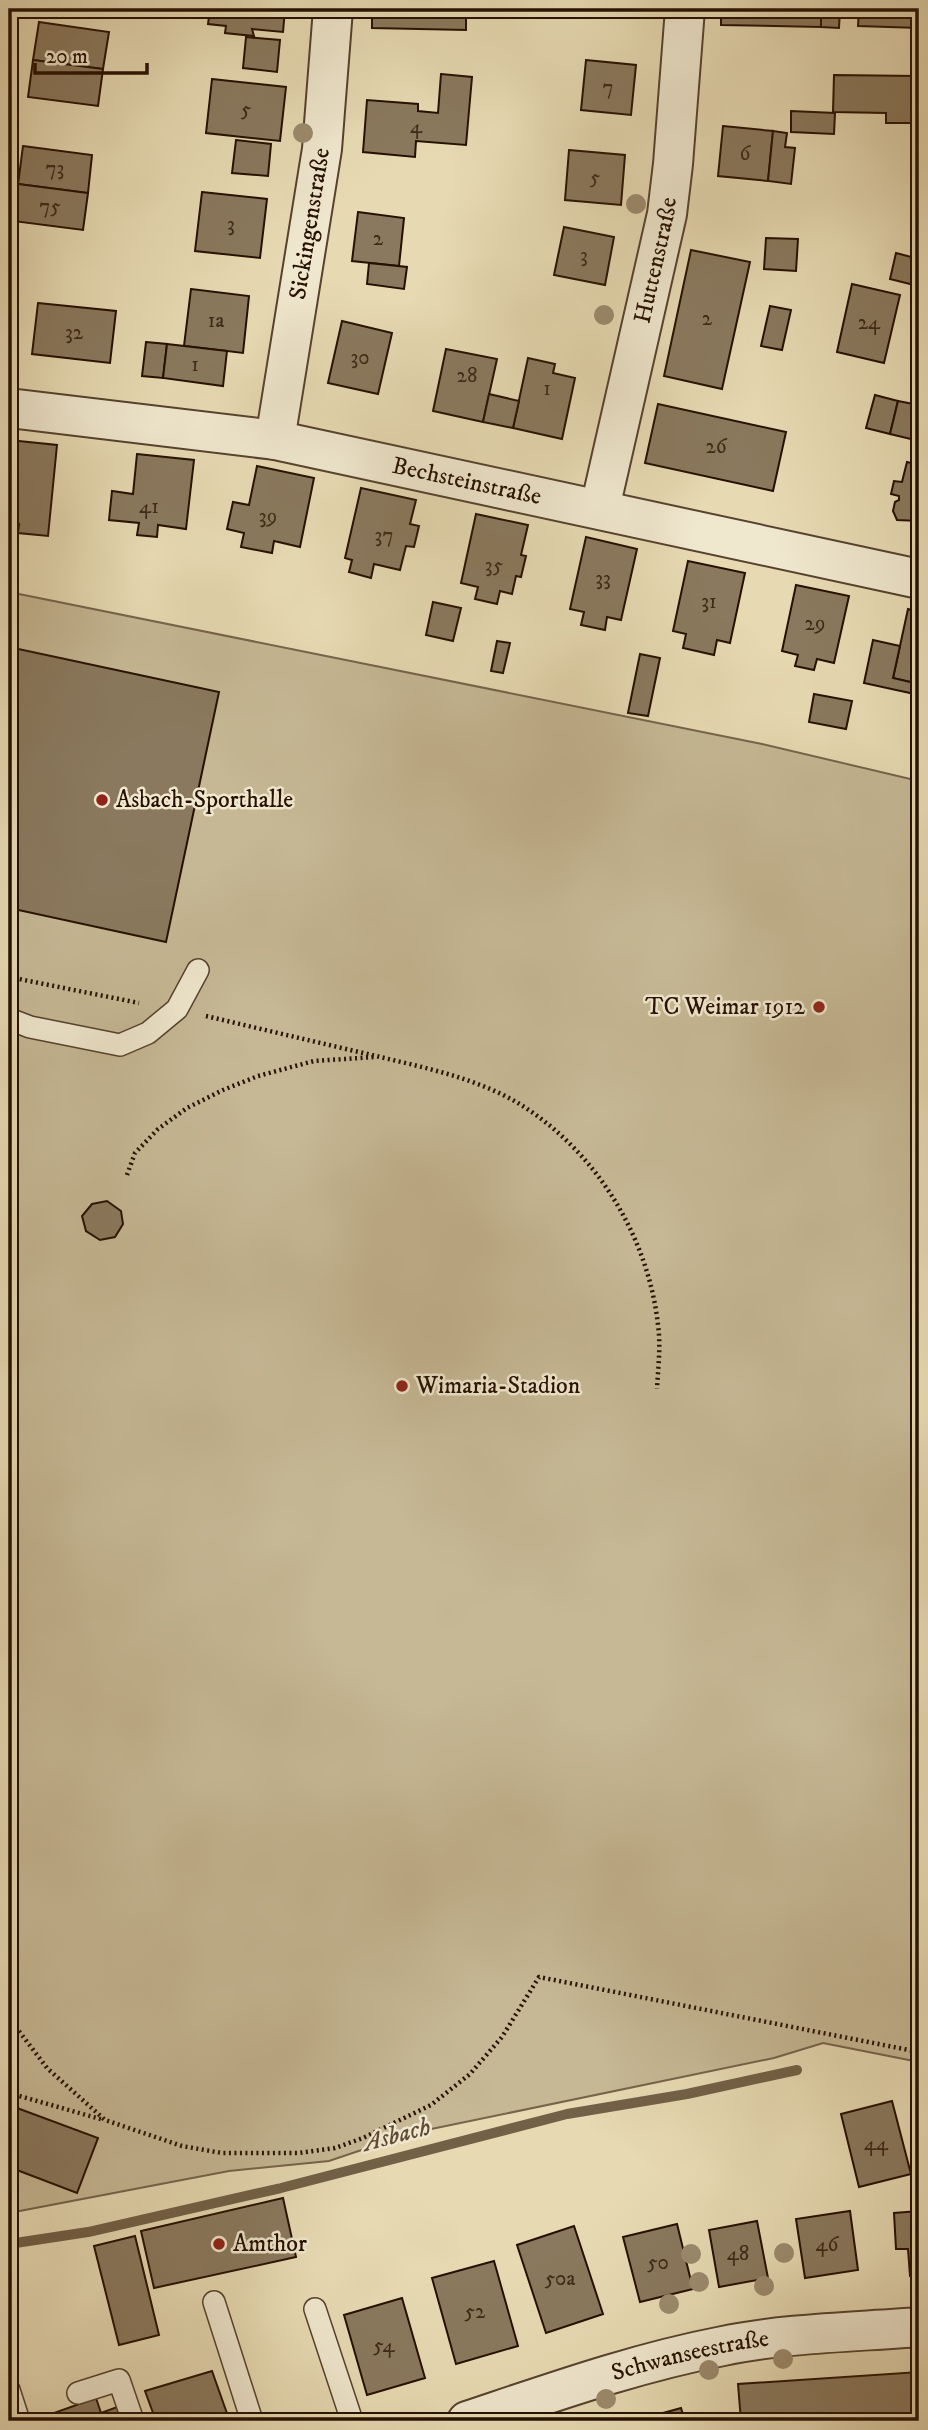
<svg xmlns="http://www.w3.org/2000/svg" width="928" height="2430" viewBox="0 0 928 2430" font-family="'IM FELL DW Pica',serif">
<rect width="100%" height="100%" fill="#e7dab3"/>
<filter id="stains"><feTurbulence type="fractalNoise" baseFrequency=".00286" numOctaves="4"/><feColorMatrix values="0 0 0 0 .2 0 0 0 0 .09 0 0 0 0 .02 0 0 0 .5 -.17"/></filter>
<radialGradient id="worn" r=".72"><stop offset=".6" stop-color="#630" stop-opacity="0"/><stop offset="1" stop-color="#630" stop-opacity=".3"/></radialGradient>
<!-- pitch -->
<path fill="#c6b895" stroke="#76644b" stroke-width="2" d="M9,592L762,744L919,781V2062L823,2043L774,2058L412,2133L329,2161L229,2171L9,2213Z"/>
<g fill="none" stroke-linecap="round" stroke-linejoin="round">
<!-- stream -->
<path stroke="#726047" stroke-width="10" d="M9,2244L88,2232L281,2188L567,2114L687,2094L797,2070"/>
</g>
<!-- building -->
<g fill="#8a795e" stroke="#261001" stroke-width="2">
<path d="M210,9H285L283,32L252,29L254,36L225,33L226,26L208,24Z"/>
<path d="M372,9H466V30L372,28Z"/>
<path d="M573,9H641V17L573,15Z"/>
<path d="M721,9H821V27L721,25Z"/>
<path d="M821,9H840L839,28L821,27Z"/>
<path d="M859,9H919V28L858,26Z"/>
<path d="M39,22L109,32L103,69L33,60Z"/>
<path d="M246,37L280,40L277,72L243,68Z"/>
<path d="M33,60L103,69L98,106L28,97Z"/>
<path d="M586,60L636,65L631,115L581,110Z"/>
<path d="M441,74L472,77L466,145L416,141L415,157L363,152L367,100L418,104V111L438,113Z"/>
<path d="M834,75L916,76V123H886V113L833,112Z"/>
<path d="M212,79L286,87L280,141L206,133Z"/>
<path d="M791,111L835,113L834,134L791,132Z"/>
<path d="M723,126L773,131L768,181L718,176Z"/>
<path d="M773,131L787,133L785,147L795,148L791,184L768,181Z"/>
<path d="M236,140L271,144L268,176L232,173Z"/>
<path d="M23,146L92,155L88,193L18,184Z"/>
<path d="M569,150L625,155L621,205L565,200Z"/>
<path d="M18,184L88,193L83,230L13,221Z"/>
<path d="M202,192L267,199L260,258L195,251Z"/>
<path d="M358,212L404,218L399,266L352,261Z"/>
<path d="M564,227L614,237L605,285L554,275Z"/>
<path d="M766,238L798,239L796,271L764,269Z"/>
<path d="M691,250L750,262L722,389L664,376Z"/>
<path d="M896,253L919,259L918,286L890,279Z"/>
<path d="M369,263L407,267L404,289L367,284Z"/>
<path d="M852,284L900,295L884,363L837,352Z"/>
<path d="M191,289L249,296L243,353L184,346Z"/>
<path d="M38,303L116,311L110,363L32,354Z"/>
<path d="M770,306L791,310L782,350L761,346Z"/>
<path d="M342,321L392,333L378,394L328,383Z"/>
<path d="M9,322L16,323L12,361H9Z"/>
<path d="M146,342L167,344L163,378L142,376Z"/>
<path d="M167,344L227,351L223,386L163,378Z"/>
<path d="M446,349L497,359L483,422L433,411Z"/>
<path d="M528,358L555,364L553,373L575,378L562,439L513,428Z"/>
<path d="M489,394L519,401L513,428L483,422Z"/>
<path d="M875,395L898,401L890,434L866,428Z"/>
<path d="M898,401L919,405V441L890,434Z"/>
<path d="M658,404L786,432L773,491L645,463Z"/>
<path d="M9,440L57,445L48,536L18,533L19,524L9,523Z"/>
<path d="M137,454L194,460L186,529L158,525L157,537L137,535L139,523L109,520L112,491L133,494Z"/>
<path d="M907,462L919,465V521L897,520L893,511L895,502L899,500V496L891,494L894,481L902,482Z"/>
<path d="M257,466L314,478L300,547L274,541L272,553L241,547L244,533L227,529L233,502L249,505Z"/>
<path d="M361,488L416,500L410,524L419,526L414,547L406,546L400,570L374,564L371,578L349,572L352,560L345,558Z"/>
<path d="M476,514L528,525L521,555L526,556L521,577L516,576L512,594L500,591L497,604L475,599L478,587L461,583Z"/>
<path d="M586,537L637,549L621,620L607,617L605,630L581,625L584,612L570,609Z"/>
<path d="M688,561L745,573L730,643L717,640L714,655L683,648L686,634L673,631Z"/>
<path d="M796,585L849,596L834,663L817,659L814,670L795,666L798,655L782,651Z"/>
<path d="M433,602L461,608L453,641L426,635Z"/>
<path d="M908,609L919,612V684L893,678Z"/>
<path d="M873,640L900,646L893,678L919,684V695L864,683Z"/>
<path d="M497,641L510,643L503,673L491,671Z"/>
<path d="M9,647L219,692L166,942L9,908Z"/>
<path d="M640,654L660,658L648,716L628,713Z"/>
<path d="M814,694L852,701L846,729L809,722Z"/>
<path d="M107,1201L121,1211L123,1224L115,1237L100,1240L86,1231L82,1216L92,1204Z"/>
<path d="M892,2101L911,2174L859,2187L841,2114Z"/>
<path d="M9,2105L98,2138L77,2193L9,2167Z"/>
<path d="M283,2198L296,2257L154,2288L141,2231Z"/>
<path d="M850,2211L858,2270L805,2278L796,2219Z"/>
<path d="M919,2211V2275L910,2276L908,2249H896L894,2213Z"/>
<path d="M757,2221L768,2278L719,2287L709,2230Z"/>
<path d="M677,2224L693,2289L640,2302L623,2237Z"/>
<path d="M574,2226L603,2314L546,2333L517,2245Z"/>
<path d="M135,2236L159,2335L119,2345L94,2246Z"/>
<path d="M494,2261L518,2346L456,2364L432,2278Z"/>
<path d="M402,2298L425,2378L367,2395L344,2315Z"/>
<path d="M212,2371L229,2419L235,2421H156L145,2391Z"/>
<path d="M919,2372V2421H741L738,2384Z"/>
<path d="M96,2398L101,2413L120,2406L125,2421H54L51,2414Z"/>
<path d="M681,2408L685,2421H634Z"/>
</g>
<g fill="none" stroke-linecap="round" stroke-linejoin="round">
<defs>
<g id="service">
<path d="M9,1019L30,1027L120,1045L148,1033L177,1009L198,970"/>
<path d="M214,2302L252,2421"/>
<path d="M315,2309L352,2421"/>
<path d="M9,2390L19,2421"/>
<path d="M78,2393L119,2380L133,2421"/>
</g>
<g id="minor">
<path id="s1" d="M9,408L275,440L919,579"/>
<path id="s2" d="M275,440L322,149L333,9"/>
<path id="s3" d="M600,508L667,214L673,164L685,9"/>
<path id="s4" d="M467,2421C551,2393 635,2363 723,2346C785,2333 856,2332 919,2327"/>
</g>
</defs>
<!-- service casing -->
<use href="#service" stroke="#56422e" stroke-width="24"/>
<!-- minor casing -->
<use href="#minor" stroke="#56422e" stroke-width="42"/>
<!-- path -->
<g stroke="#261001" stroke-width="4.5" stroke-dasharray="2 3.5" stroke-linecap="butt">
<path d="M9,977L139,1003"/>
<path d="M206,1016C261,1029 316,1042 372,1055C421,1067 474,1077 518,1103C595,1150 648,1235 658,1325C661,1346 658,1368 657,1389"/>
<path d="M127,1175L135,1153L158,1129L187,1108L223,1090L258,1076L314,1061L375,1057"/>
<path d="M9,2018L47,2068L105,2120L182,2146L222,2153H298L335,2148L363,2138L431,2105L470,2074L502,2037L539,1977L919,2052"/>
<path d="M9,2093L104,2120"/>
</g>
<!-- service -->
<use href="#service" stroke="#efe7ce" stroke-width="21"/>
<!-- minor -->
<use href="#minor" stroke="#efe7ce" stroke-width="38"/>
</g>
<!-- trees -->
<g fill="#9c8b6e">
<circle cx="303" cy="133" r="10"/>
<circle cx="636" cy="204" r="10"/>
<circle cx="604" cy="315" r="10"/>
<circle cx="784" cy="2253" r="10"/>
<circle cx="691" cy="2254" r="10"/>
<circle cx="699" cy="2282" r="10"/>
<circle cx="764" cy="2286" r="10"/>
<circle cx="669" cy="2304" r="10"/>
<circle cx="783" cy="2359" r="10"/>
<circle cx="709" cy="2370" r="10"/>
<circle cx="606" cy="2399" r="10"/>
</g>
<!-- markers -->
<g fill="#8f2418" stroke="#efe7ce" stroke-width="2.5">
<circle cx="102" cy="800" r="7"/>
<circle cx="819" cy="1007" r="7"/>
<circle cx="402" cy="1386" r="7"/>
<circle cx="219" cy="2244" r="7"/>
</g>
<g text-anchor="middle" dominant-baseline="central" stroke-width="5" stroke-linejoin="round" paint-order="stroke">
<!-- number labels -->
<g font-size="21" fill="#3f2a18">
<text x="608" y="88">7</text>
<text x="246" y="110">5</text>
<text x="416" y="127">4</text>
<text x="745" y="154">6</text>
<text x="55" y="169">73</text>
<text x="595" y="178">5</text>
<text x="50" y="207">75</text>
<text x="231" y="225">3</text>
<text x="378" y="239">2</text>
<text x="584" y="256">3</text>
<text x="707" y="319">2</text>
<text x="216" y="321">1a</text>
<text x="869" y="323">24</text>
<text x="74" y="333">32</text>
<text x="360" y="358">30</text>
<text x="195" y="365">1</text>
<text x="467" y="376">28</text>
<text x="547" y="389">1</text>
<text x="716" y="447">26</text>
<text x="149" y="507">41</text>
<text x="268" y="517">39</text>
<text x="384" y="536">37</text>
<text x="494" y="566">35</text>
<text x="603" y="579">33</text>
<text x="709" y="602">31</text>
<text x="815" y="624">29</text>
<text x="876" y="2144">44</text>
<text x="827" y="2245">46</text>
<text x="738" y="2254">48</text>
<text x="658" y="2263">50</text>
<text x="560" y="2279">50a</text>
<text x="475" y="2312">52</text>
<text x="384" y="2346">54</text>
</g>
<!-- street labels -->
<g font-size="24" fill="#261001" stroke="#efe7ce">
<text stroke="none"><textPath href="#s2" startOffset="219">Sickingenstraße</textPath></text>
<text stroke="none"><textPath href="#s3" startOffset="254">Huttenstraße</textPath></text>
<text stroke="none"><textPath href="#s1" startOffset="464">Bechsteinstraße</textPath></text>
<text stroke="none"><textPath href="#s4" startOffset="233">Schwanseestraße</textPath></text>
</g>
<!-- poi labels -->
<g font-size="24" fill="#261001" stroke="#efe7ce" text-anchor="start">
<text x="116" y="800">Asbach-Sporthalle</text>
<text x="805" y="1007" text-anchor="end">TC Weimar 1912</text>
<text x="416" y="1386">Wimaria-Stadion</text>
<text x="233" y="2244">Amthor</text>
</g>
<!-- water labels -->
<g font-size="26" font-style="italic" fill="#5f4c36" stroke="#efe7ce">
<text transform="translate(397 2135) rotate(-15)">Asbach</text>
</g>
</g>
<!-- margin -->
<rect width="928" height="2430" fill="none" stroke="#e7dab3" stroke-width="35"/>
<rect x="10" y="10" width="907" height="2409" fill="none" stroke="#261001" stroke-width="3.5"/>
<rect x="18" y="18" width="893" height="2395" fill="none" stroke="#261001" stroke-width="2"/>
<!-- scale -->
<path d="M35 63v10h112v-10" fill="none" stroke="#261001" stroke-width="3.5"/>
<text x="46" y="63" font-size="21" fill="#261001" stroke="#efe7ce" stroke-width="5" paint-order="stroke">20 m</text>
<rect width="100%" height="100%" filter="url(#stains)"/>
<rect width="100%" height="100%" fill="url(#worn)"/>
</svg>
